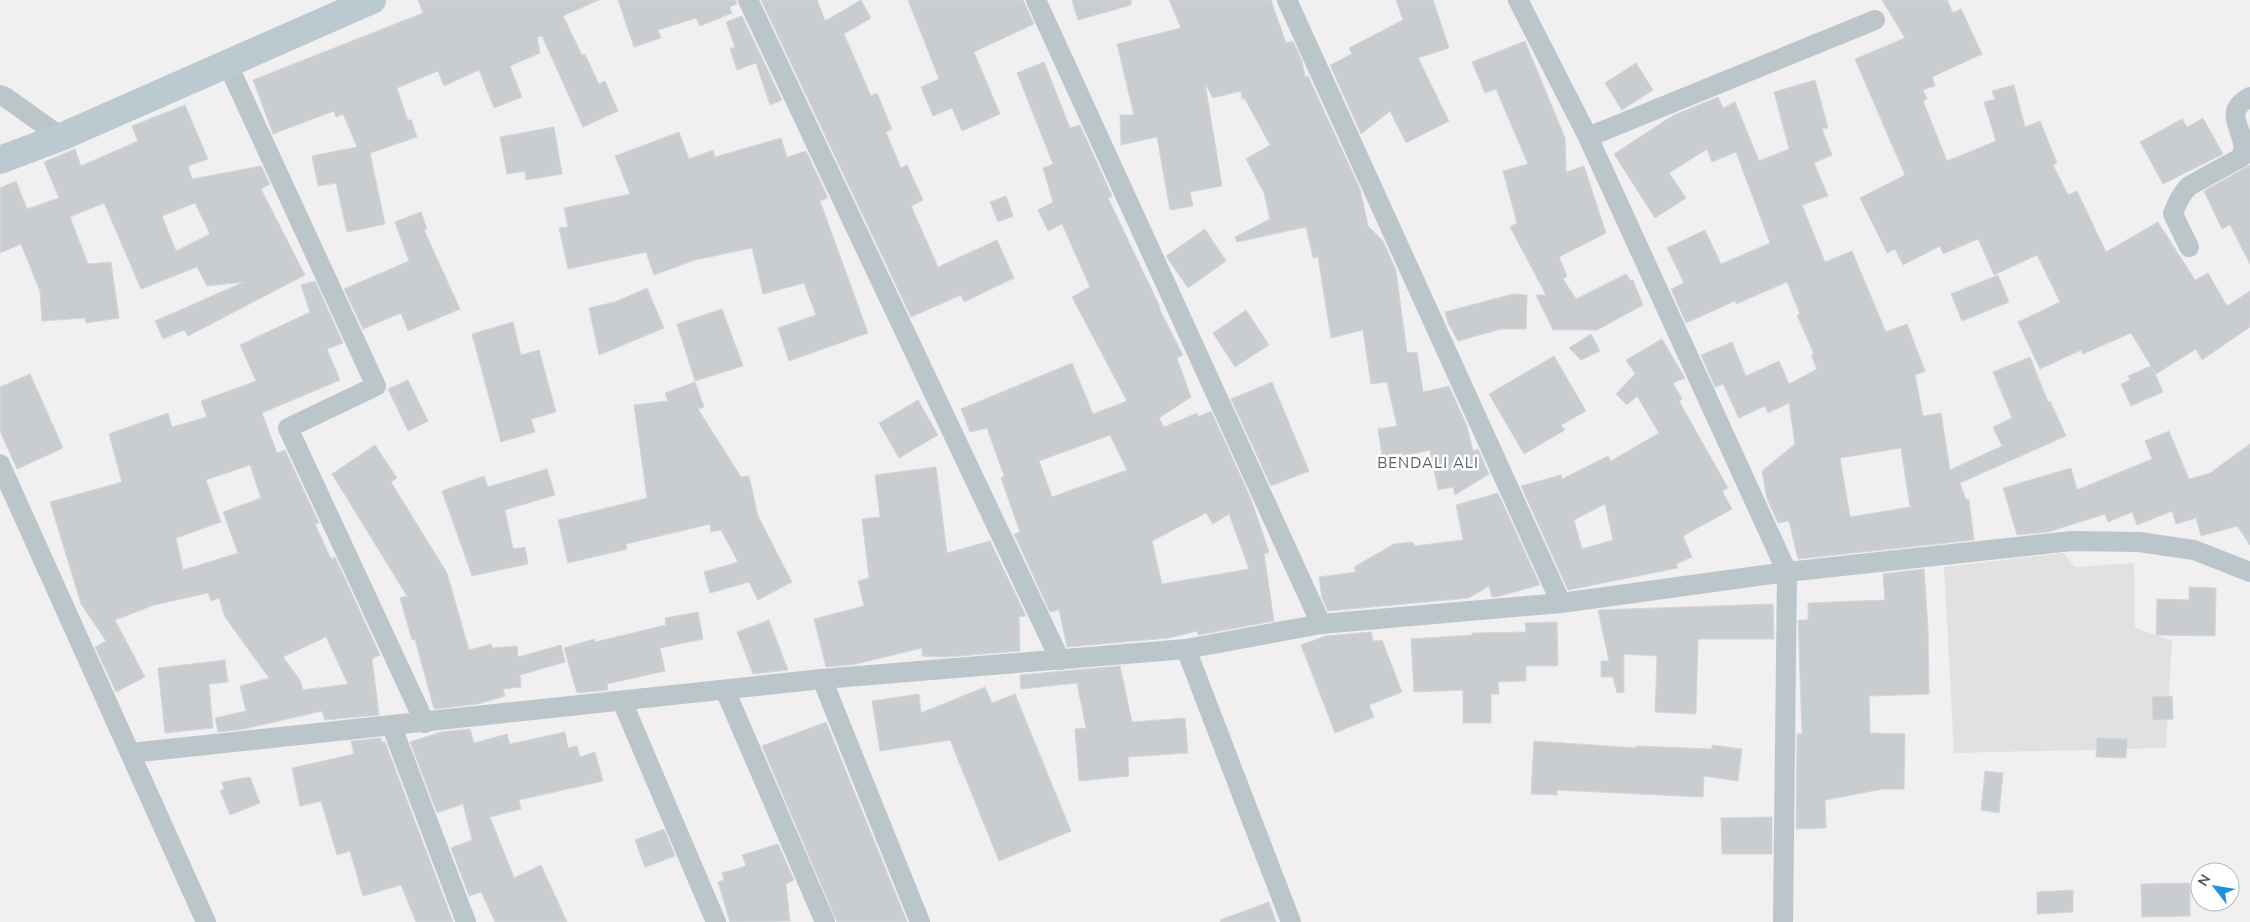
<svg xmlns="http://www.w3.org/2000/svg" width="2250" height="922" viewBox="0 0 2250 922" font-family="'Nunito Sans',sans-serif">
<rect width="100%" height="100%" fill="#f1efef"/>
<!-- education -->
<path fill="#e2e0e0" d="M2064,553L2075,567L2134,563L2135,628L2172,641L2166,748L1954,753L1944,567Z"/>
<!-- building -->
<g fill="#c9cdd0" stroke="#d3d6da" fill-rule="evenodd">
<path d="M418,0H599L563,16L582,55L585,54L599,84L605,81L618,111L583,127L542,36L537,37L540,53L510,66L522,97L494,108L479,70L444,86L438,71L397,88L408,121L411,119L417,137L370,153L385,224L347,232L336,183L318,186L312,156L357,147L343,114L336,117L334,111L273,134L253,80L423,13Z"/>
<path d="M618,0H736L737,4L729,7L732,13L700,26L696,18L658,30L661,38L634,47Z"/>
<path d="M761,0H817L825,21L861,0L871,18L844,34L871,96L877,93L892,129L886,132L901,168L907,165L923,200L911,206L938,267L997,240L1014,278L964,302L961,295L911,317Z"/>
<path d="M908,0H1023L1034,24L974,52L1000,114L962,131L952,108L933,116L921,87L939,79Z"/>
<path d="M1072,0H1131V5L1078,20Z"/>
<path d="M1169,0H1271L1286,43L1293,41L1302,61L1305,77L1308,76L1360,189L1368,226L1383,241L1396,270L1407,353L1417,352L1423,392L1449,386L1467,426L1473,451L1478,449L1489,474L1455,495L1453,487L1438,490L1430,450L1403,456V453L1382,456L1378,429L1397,426L1387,382L1371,384L1363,330L1331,338L1318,257L1313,258L1306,227L1237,242L1235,237L1270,219L1264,193L1246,159L1270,145L1245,99H1242L1241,91L1213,98L1205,83L1222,186L1190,192L1193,206L1170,210L1157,137L1121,145L1120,115H1134L1117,44L1181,28Z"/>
<path d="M1396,0H1433L1449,48L1418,58L1449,121L1406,143L1390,111L1361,134L1330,65L1352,54L1349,48L1403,20Z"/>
<path d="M1882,0H1947L1953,13L1961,9L1982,54L1932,77L1935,86L1923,90L1927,99L1923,101L1947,161L1996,141L1984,102L1995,99L1992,91L2014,85L2025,127L2040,121L2057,163L2053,165L2068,195L2077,191L2106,252L2158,222L2195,280L2208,273L2227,306L2250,291V327L2202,360L2196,349L2156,374L2153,369L2163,392L2131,406L2121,384L2130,380L2128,376L2151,366L2131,333L2083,354L2081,350L2040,369L2018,322L2060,302L2037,255L1994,275L1978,239L1943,254L1940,246L1903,265L1895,249L1887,253L1860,198L1905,175L1855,59L1905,38Z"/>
<path d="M742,16L782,100L770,105L756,63L737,70L730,49L735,47L726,22Z"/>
<path d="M1525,41L1565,138L1566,172L1584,166L1606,233L1559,257L1567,276L1563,279L1576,299L1626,274L1631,281L1633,280L1643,305L1597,330H1553L1536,295H1546L1510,227L1517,223L1503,171L1528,164L1496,89L1485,93L1472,62Z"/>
<path d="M1044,62L1070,128L1080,125L1112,196L1108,198L1160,307L1159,308L1183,355L1177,358L1191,397L1159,418L1164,427L1197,413L1198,417L1211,411L1251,499L1269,552L1264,554L1274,621L1198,635L1197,631L1169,638L1067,647L1059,610L1050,612L1014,534L1020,532L1001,478L1004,476L987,428L970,432L961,409L1072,363L1093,414L1127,401L1072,297L1090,287L1062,224L1048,231L1038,210L1053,202L1043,168L1053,164L1017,73ZM1110,435L1127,470L1052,497L1039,461ZM1206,513L1213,524L1229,514L1249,569L1162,584L1152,541Z"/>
<path d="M1636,63L1653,90L1622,110L1605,83Z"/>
<path d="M1815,80L1828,128L1822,129L1832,155L1814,163L1828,196L1802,205L1825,262L1852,251L1886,332L1907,324L1925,371L1915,375L1923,416L1941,413L1950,470L2002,446L1993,427L2012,418L1993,372L2030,357L2048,402L2050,401L2066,436L1960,483L1966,500L1969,499L1974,540L1798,559L1789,521L1778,523L1767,499L1762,471L1795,444L1789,403L1768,413L1765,406L1739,418L1723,384L1715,387L1701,355L1732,342L1746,376L1779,361L1789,384L1817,369L1811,355L1814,354L1797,315L1800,314L1787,282L1736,304L1735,301L1686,323L1671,289L1684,283L1667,248L1705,230L1721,264L1770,243L1736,152L1712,162L1707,149L1669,173L1686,198L1655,218L1614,154L1672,116L1718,97L1723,108L1735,102L1759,161L1789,149L1774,92ZM1901,448L1910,507L1850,517L1840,458Z"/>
<path d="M185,105L208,159L188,166L192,179L261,166L270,184L261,189L305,275L188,336L184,330L163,339L155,321L244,282L207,286L197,267L141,289L104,203L70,217L88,264L111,262L119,318L86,323L85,318L42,321L40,291L21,244L0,253V188L16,181L27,209L59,198L44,162L75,149L81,166L138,141L132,126ZM195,203L210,234L176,251L162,216Z"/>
<path d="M2203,118L2223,154L2163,184L2140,142L2182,119L2187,127Z"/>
<path d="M554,127L562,174L526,180L525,171L507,174L500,137Z"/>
<path d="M679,132L689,159L713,150L715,157L781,138L787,157L806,151L828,198L820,201L868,333L789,361L778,328L816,315L804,283L763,294L752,248L695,260L654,275L646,252L568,269L559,228L568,227L564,208L630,194L615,156Z"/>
<path d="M2250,165V264L2230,225L2222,229L2204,191Z"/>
<path d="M1006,196L1013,216L998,222L990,202Z"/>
<path d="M421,212L427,229L424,230L460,309L408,331L401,313L363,329L344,289L409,261L395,222Z"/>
<path d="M1205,229L1226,261L1188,288L1166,256Z"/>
<path d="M1998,275L2009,302L1962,321L1951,294Z"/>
<path d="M315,281L343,343L327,349L340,380L262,413L277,453L285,450L319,523L315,524L331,559L335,557L380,655L372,659L379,715L325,720L322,711L244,729L218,732L215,718L246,711L240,686L269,678L225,617L219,598L211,601L208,593L154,605L115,620L145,677L116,692L95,647L106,641L81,604L50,502L122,482L109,434L168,413L172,427L207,417L201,401L256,381L240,345L310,312L301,285ZM250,465L261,498L223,512L238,553L183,570L176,538L221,522L206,480ZM326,637L348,684L303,690L300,680L283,657Z"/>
<path d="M647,288L664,328L599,355L589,308L615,302Z"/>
<path d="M1513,294L1527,295L1526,329H1501L1458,341L1448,323L1445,312Z"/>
<path d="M722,309L743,366L695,381L677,324Z"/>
<path d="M1246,310L1269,345L1235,367L1213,333Z"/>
<path d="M513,322L521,355L539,350L556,412L531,419L535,432L501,442L472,334Z"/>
<path d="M1591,334L1600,351L1581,360L1569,348Z"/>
<path d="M1662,339L1685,378L1673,383L1682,399L1679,401L1728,488L1722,491L1732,509L1683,536L1692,557L1676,564L1678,568L1568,590L1521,486L1561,475L1562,479L1608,456L1611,461L1659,433L1637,396L1627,405L1616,394L1635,374L1626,360ZM1605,504L1613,540L1582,549L1574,520Z"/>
<path d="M1554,356L1586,411L1561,425L1565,430L1524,454L1489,394Z"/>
<path d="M30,374L63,448L17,469L0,431V387Z"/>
<path d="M408,380L428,421L408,431L388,389Z"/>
<path d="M695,382L704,407L698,409L741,477L749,476L758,516L792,582L758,600L749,582L710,593L704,572L738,562L721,530L711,532L710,524L626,544L627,549L568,563L558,520L647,498L634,405L668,401L665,393Z"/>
<path d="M1272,382L1309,471L1271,486L1231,399Z"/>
<path d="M918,400L938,435L899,458L879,423Z"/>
<path d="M2169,431L2189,479L2210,473L2250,444V545L2237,526L2201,536L2196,518L2176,524L2172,511L2137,525L2132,512L2108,522L2105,514L2048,532L2017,535L2003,488L2071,468L2077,490L2152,459L2145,441Z"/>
<path d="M375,445L397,478L391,482L447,573L469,650L491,644L492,648L517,646L518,657L561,645L565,662L520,675L521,687L503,689L505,696L478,704L434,709L415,639L412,640L400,598L407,596L332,474Z"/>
<path d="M936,467L947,553L990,541L1026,616L1019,617L1020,651L947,657L922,656V648L856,664L826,667L814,619L864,606L858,581L869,578L862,519L880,517L875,475Z"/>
<path d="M547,469L555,495L505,510L513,549L525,547L528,564L472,576L442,491L484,476L488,487Z"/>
<path d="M1498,493L1540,585L1496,597H1492L1489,586L1469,598L1328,611L1322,598L1319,577L1356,572L1354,567L1394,544L1412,542L1415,546L1463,540L1456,505Z"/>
<path d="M1924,569L1928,629L1929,694L1869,696L1870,733L1905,734L1904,789H1883L1825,800L1826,828L1796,829L1797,734H1802L1798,620H1808V603L1885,600L1883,574Z"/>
<path d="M2189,587L2216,588L2215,636L2156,635L2157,599L2189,600Z"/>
<path d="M1773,604L1774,639H1698L1696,714L1655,712L1657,656L1624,654V692L1617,693L1613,677H1601V661H1609L1598,610Z"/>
<path d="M698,612L703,639L660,648L665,671L607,684L608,690L577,693L564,648L594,639L595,642L666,625L665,618Z"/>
<path d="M769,620L788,670L753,674L737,632Z"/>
<path d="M1557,622L1558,666H1526V681L1498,682L1499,694H1491V723H1463V690L1414,692L1411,639L1472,635V633L1526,632L1525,623Z"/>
<path d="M1371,632L1373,641L1382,640L1402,692L1369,705L1374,717L1335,733L1301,645L1326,636Z"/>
<path d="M225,660L228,682L209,684L213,728L165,733L158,668Z"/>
<path d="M1120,666L1132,722L1185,718L1188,753L1128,757L1129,776L1079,781L1075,729L1086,728L1077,683L1021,689L1020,675Z"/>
<path d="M985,687L992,703L1015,694L1071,831L999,861L950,740L880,751L872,701L919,694L921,713Z"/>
<path d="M2172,696L2173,719L2153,720L2152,697Z"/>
<path d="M826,722L907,922H837L762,746Z"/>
<path d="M470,729L474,743L507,734L510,744L565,732L568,748L577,746L580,757L595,752L603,781L519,800L521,809L490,817L514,878L541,865L567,922H495L481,892L469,896L451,848L472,840L463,804L437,813L410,742L441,732Z"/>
<path d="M381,738L382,742H385L453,922H416L401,885L363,896L350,851L337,855L321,801L300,806L292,768L354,754L351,741Z"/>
<path d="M2097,738L2127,739L2126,758L2096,757Z"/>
<path d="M1534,741L1636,748V746L1712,749V745L1742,749L1738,781L1704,776L1703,797L1557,790V795L1531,794Z"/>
<path d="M1985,771L2003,773L1999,813L1981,810Z"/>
<path d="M250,777L260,803L230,815L220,791L224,789L222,782Z"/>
<path d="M1772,817V854H1722L1721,818Z"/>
<path d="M664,829L675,856L645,867L635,840Z"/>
<path d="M778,844L794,880L786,884L790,921L730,922L718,882L724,880L722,873L746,866L742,855Z"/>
<path d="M2190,883V916L2142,917L2141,884Z"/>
<path d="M2073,890V912L2037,914V892Z"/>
<path d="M1269,902L1276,922H1221L1220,920Z"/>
</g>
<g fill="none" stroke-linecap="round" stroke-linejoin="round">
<!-- street -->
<g stroke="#bbc6cb" stroke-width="20">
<path d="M748,0L1060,660"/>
<path d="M1036,0L1321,624"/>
<path d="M1287,0L1561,603"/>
<path d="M1518,0L1588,137L1787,572L1783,922"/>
<path d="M228,65L376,386L288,428L425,723"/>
<path d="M0,95L5,97L61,137"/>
<path d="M1588,137L1875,20"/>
<path d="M2189,247L2173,214C2177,202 2181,194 2189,186L2242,157C2250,132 2218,114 2250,97"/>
<path d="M0,464L206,922"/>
<path d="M1186,649L1291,922"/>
<path d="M822,679L920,922"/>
<path d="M725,690L825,922"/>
<path d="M622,701L716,922"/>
<path d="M392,727L466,922"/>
<path d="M131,753L822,679L1186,649L1321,624L1561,603L1787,572L2072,541L2139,542L2194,550L2250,572"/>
</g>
<!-- secondary -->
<path stroke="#bbc9d0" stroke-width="28" d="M0,160L61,137L372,0"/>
</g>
<g text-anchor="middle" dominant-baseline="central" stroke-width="5" stroke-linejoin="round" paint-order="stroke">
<!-- quarter labels -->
<g font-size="15" letter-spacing="1" fill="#5b6063" stroke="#fff">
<text x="1428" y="463">BENDALI ALI</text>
</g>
</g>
<!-- north arrow -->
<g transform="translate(2215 887) rotate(301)"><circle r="24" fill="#ffffff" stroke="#b5bbbd"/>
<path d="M0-4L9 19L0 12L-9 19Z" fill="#1f92db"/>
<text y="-8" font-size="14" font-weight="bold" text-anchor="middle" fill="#47555b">N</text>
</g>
</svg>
